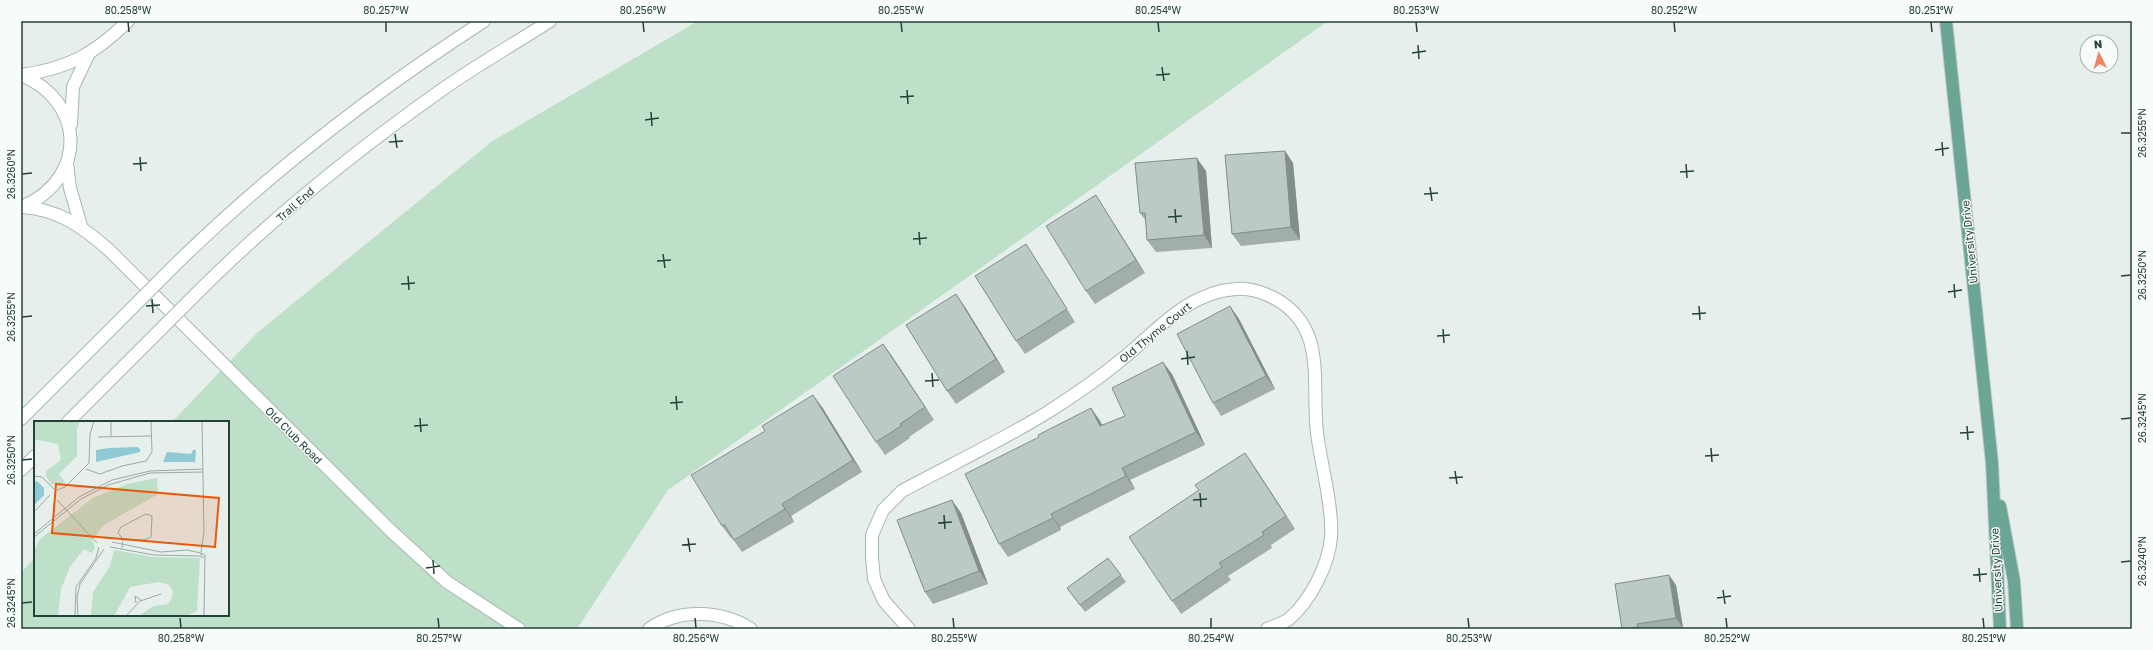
<svg xmlns="http://www.w3.org/2000/svg" width="2153" height="650" viewBox="0 0 2153 650" font-family="'Golos Text',sans-serif">
<rect width="100%" height="100%" fill="#e6efeb"/>
<!-- grass -->
<path fill="#bfe0c8" d="M698,21H1328L668,490L577,629H21V572L35,558V615H228V422H172L257,333L491,142Z"/>
<g fill="none" stroke-linecap="round" stroke-linejoin="round">
<defs>
<g id="minor">
<path d="M21,75C85,101 88,177 24,206"/>
<path d="M21,75C67,69 95,54 128,21"/>
<path d="M71,124L73,87L89,53"/>
<path d="M67,164L70,188L81,226"/>
<path d="M22,207C58,209 83,227 109,250L390,530L447,582L519,629"/>
<path d="M176,264C269,173 374,92 484,21"/>
<path d="M202,288C276,215 358,149 443,89C477,65 514,44 550,21"/>
<path d="M21,419L126,314"/>
<path d="M68,422L152,338"/>
<path d="M21,470L35,456"/>
<path d="M649,629C678,608 722,610 751,629"/>
<path d="M909,629L884,601L874,579L872,558V535L883,510L902,491C950,465 1001,441 1048,412C1073,396 1098,379 1121,360C1156,332 1187,292 1236,289C1250,288 1262,292 1274,298C1328,327 1311,382 1317,433C1321,464 1333,507 1331,537C1329,565 1310,601 1289,619C1284,623 1274,626 1267,629"/>
</g>
<g id="major">
<path d="M1946,21L1992,463L2000,629"/>
<path d="M2000,506L2014,581L2017,629"/>
</g>
</defs>
<!-- minor casing -->
<use href="#minor" stroke="#a8b8b2" stroke-width="14"/>
<!-- major casing -->
<use href="#major" stroke="#c2cac8" stroke-width="14"/>
<!-- minor -->
<use href="#minor" stroke="#fff" stroke-width="12"/>
<!-- major -->
<use href="#major" stroke="#6aa596" stroke-width="12"/>
<defs>
<g id="minor-bridge">
<path d="M126,314L176,264"/>
<path d="M152,338L202,288"/>
</g>
</defs>
<!-- minor-bridge casing -->
<use href="#minor-bridge" stroke="#a8b8b2" stroke-width="14" stroke-linecap="butt"/>
<!-- minor-bridge -->
<use href="#minor-bridge" stroke="#fff" stroke-width="12"/>
</g>
<!-- wall -->
<g fill="#a1aea9">
<path d="M1285,151L1293,163L1300,240L1241,246L1232,234Z"/>
<path d="M1206,171L1212,248L1156,252L1147,240L1146,221L1140,213Z"/>
<path d="M1104,208L1145,273L1095,304L1086,291Z"/>
<path d="M1026,244L1034,257L1075,322L1025,354L1016,341Z"/>
<path d="M1230,306L1239,319L1275,389L1221,416L1213,403Z"/>
<path d="M965,307L1005,372L956,404L947,391Z"/>
<path d="M883,344L934,420L909,437L910,438L885,455L876,442Z"/>
<path d="M1172,374L1205,445L1130,480L1135,489L1060,527L1061,530L1008,557L999,544L1039,437L1091,408L1100,421L1102,425L1125,416Z"/>
<path d="M822,407L862,472L791,516L794,522L742,552L732,538H731L722,526Z"/>
<path d="M1254,466L1295,529L1271,545L1272,548L1228,576L1231,580L1181,614L1129,537Z"/>
<path d="M961,513L988,584L933,604L925,592Z"/>
<path d="M1108,558L1126,582L1085,612L1067,588Z"/>
<path d="M1676,585L1683,628L1678,629H1622Z"/>
</g>
<!-- shaded-wall -->
<g fill="#838d89">
<path d="M1285,151L1293,163L1300,240L1291,227Z"/>
<path d="M1197,158L1206,171L1212,248L1204,235Z"/>
<path d="M1096,195L1104,208L1145,273L1136,260Z"/>
<path d="M1026,244L1034,257L1075,322L1067,309Z"/>
<path d="M956,294L965,307L1005,372L996,359Z"/>
<path d="M1230,306L1239,319L1275,389L1266,376Z"/>
<path d="M883,344L892,356L934,420L925,407Z"/>
<path d="M1163,362L1172,374L1205,445L1196,432Z"/>
<path d="M813,395L822,407L862,472L853,460Z"/>
<path d="M1091,408L1100,421L1109,439L1100,426Z"/>
<path d="M1245,453L1254,466L1295,529L1286,516Z"/>
<path d="M1122,468L1130,480L1135,489L1126,476Z"/>
<path d="M952,500L961,513L988,584L979,571Z"/>
<path d="M782,504L791,516L794,522L785,509Z"/>
<path d="M1051,514L1060,527L1061,530L1053,518Z"/>
<path d="M1669,575L1676,585L1683,628L1676,618Z"/>
</g>
<!-- building -->
<g fill="#bbcac4" stroke="#838d89">
<path d="M1285,151L1291,227L1232,234L1225,155Z"/>
<path d="M1197,158L1204,235L1147,240L1145,213H1140L1135,163Z"/>
<path d="M1096,195L1136,260L1086,291L1046,226Z"/>
<path d="M1026,244L1067,309L1016,341L975,276Z"/>
<path d="M956,294L996,359L947,391L906,325Z"/>
<path d="M1230,306L1266,376L1213,403L1177,334Z"/>
<path d="M883,344L925,407L900,424L901,426L876,442L833,376Z"/>
<path d="M1163,362L1196,432L1122,468L1126,476L1051,514L1053,518L999,544L965,474L1039,437L1038,435L1091,408L1100,426L1125,416L1112,388Z"/>
<path d="M813,395L853,460L782,504L785,509L734,540L724,524L722,526L691,475L765,431L762,426Z"/>
<path d="M1245,453L1286,516L1262,532L1264,535L1219,563L1222,567L1172,601L1129,537L1199,490L1195,485Z"/>
<path d="M952,500L979,571L925,592L897,520Z"/>
<path d="M1108,558L1121,575L1080,605L1067,588Z"/>
<path d="M1669,575L1676,618L1637,624L1638,627L1622,629L1615,584Z"/>
</g>
<!-- ticks -->
<path fill="none" stroke="#24423a" stroke-width="1.5" d="M128,22L129,32M386,22V32M643,22L644,32M901,22L902,32M1158,22L1159,32M1416,22L1417,32M1674,22L1675,32M1931,22L1932,32M1418,45L1419,59M1412,53L1426,51M1162,67L1164,81M1156,75L1170,74M907,90L908,104M900,97L914,96M651,112L652,126M645,120L659,118M2121,133H2131M395,134L397,148M389,142L403,141M1942,142L1943,156M1935,150L1949,148M140,157L141,171M133,164L147,163M1686,164L1687,178M1680,172L1694,171M22,174L32,173M1430,187L1432,201M1424,194L1438,193M1175,209L1176,223M1168,217L1182,216M919,232L920,245M913,239L927,238M663,254L665,268M657,261L671,260M408,276L409,290M2121,276L2131,275M401,284L415,283M1954,284L1955,298M1948,292L1962,290M152,299L153,313M146,306L160,305M1699,306L1700,320M1692,314L1706,313M22,317L32,316M1443,329L1444,343M1437,336L1450,335M1187,351L1188,365M1181,359L1195,357M932,373L933,387M925,381L939,380M676,396L677,410M670,403L683,402M420,418L421,432M2121,419L2131,418M414,426L428,425M1967,426L1968,440M1960,433L1974,432M1711,448L1712,462M1705,456L1719,455M22,460L32,459M1455,471L1457,484M1449,478L1463,477M1200,493L1201,507M1193,500L1207,499M944,515L945,529M938,523L952,522M688,538L690,552M682,545L696,544M433,560L434,574M2121,562L2131,561M426,568L440,566M1979,568L1980,582M1973,575L1987,574M1723,590L1725,604M1717,598L1731,596M22,603L32,602M180,618L181,628M438,618L439,628M695,618L696,628M953,618L954,628M1211,618V628M1468,618L1469,628M1726,618L1727,628M1983,618L1984,628"/>
<g text-anchor="middle" dominant-baseline="central" stroke-width="3" stroke-linejoin="round" paint-order="stroke">
<!-- street labels -->
<g font-size="11" fill="#24423a" stroke="#f7fbf9">
<text transform="translate(295 204) rotate(-41)">Trail End</text>
<text transform="translate(1969 242) rotate(-96)">University Drive</text>
<text transform="translate(1155 332) rotate(-39)">Old Thyme Court</text>
<text transform="translate(294 435) rotate(45)">Old Club Road</text>
<text transform="translate(1996 570) rotate(-93)">University Drive</text>
</g>
</g>
<!-- overview -->
<g transform="translate(34 421)">
<rect width="195" height="195" fill="#e6efeb"/>
<path d="M0,0H46L43,8V35L25,53L31,61L27,63H17L12,55V50L27,39L24,23L4,19L0,20ZM123,57L124,73L70,104L58,119L61,127L58,132L50,128L36,146L27,168L24,195H0V130L6,118L59,77L93,63ZM80,129L119,136L166,137L163,190L152,195H105L119,185L134,183L138,177L139,170L135,164L125,161L96,166L80,195H57L59,171L76,145Z" fill="#bfe0c8"/>
<path d="M75,27L103,26L106,28V31L62,41V29ZM159,29H162L161,41H129L133,31L157,33ZM3,60L10,67V74L0,84V61Z" fill="#8ec9d4"/>
<path fill="none" stroke="#98aaa4" stroke-width="1" d="M77,0V16M64,16L117,15M52,48L66,53L88,45L112,40L118,31L117,0M0,55L8,56L20,68M23,69L31,66L55,42L56,13L60,0M23,79L63,122M0,91L16,74M0,113L45,76L78,59L116,50L169,48M0,116L47,78L74,64L116,52L169,51M78,121L127,131L153,129L167,132M76,126L120,134L166,135M88,128L89,118L110,119L117,116L118,95L112,93L87,106L84,112L89,118M167,131L170,111L168,0M102,182L101,175L107,179M41,195L42,166L62,137L65,126M44,195L43,176L46,163L70,128M92,195L106,180L127,173M170,195L171,134L167,132V136H170"/>
<path fill="#e8590c" fill-opacity="0.15" stroke="#e8590c" stroke-width="2" d="M22,63L185,77L181,126L18,112Z"/>
<rect width="195" height="195" fill="none" stroke="#24423a" stroke-width="2"/>
</g>
<!-- border -->
<rect width="2153" height="650" fill="none" stroke="#f7fbf9" stroke-width="44"/>
<!-- north arrow -->
<g transform="translate(2099 54) rotate(355)"><circle r="19" fill="#f7fbf9" stroke="#a3b1ad"/>
<path d="M0-3L7 15L0 10L-7 15Z" fill="#f4845f"/>
<text y="-6" font-size="11" font-weight="bold" text-anchor="middle" fill="#24423a">N</text>
</g>
<rect x="22" y="22" width="2109" height="606" fill="none" stroke="#24423a" stroke-width="1.5"/>
<g font-size="10" text-anchor="middle" fill="#24423a">
<text x="128" y="14">80.258°W</text>
<text x="386" y="14">80.257°W</text>
<text x="643" y="14">80.256°W</text>
<text x="901" y="14">80.255°W</text>
<text x="1158" y="14">80.254°W</text>
<text x="1416" y="14">80.253°W</text>
<text x="1674" y="14">80.252°W</text>
<text x="1931" y="14">80.251°W</text>
<text transform="translate(2142 133) rotate(-90)" y="4">26.3255°N</text>
<text transform="translate(11 174) rotate(-90)" y="4">26.3260°N</text>
<text transform="translate(2142 275) rotate(-90)" y="4">26.3250°N</text>
<text transform="translate(11 317) rotate(-90)" y="4">26.3255°N</text>
<text transform="translate(2142 418) rotate(-90)" y="4">26.3245°N</text>
<text transform="translate(11 460) rotate(-90)" y="4">26.3250°N</text>
<text transform="translate(2142 561) rotate(-90)" y="4">26.3240°N</text>
<text transform="translate(11 603) rotate(-90)" y="4">26.3245°N</text>
<text x="181" y="642">80.258°W</text>
<text x="439" y="642">80.257°W</text>
<text x="696" y="642">80.256°W</text>
<text x="954" y="642">80.255°W</text>
<text x="1211" y="642">80.254°W</text>
<text x="1469" y="642">80.253°W</text>
<text x="1727" y="642">80.252°W</text>
<text x="1984" y="642">80.251°W</text>
</g>
</svg>
